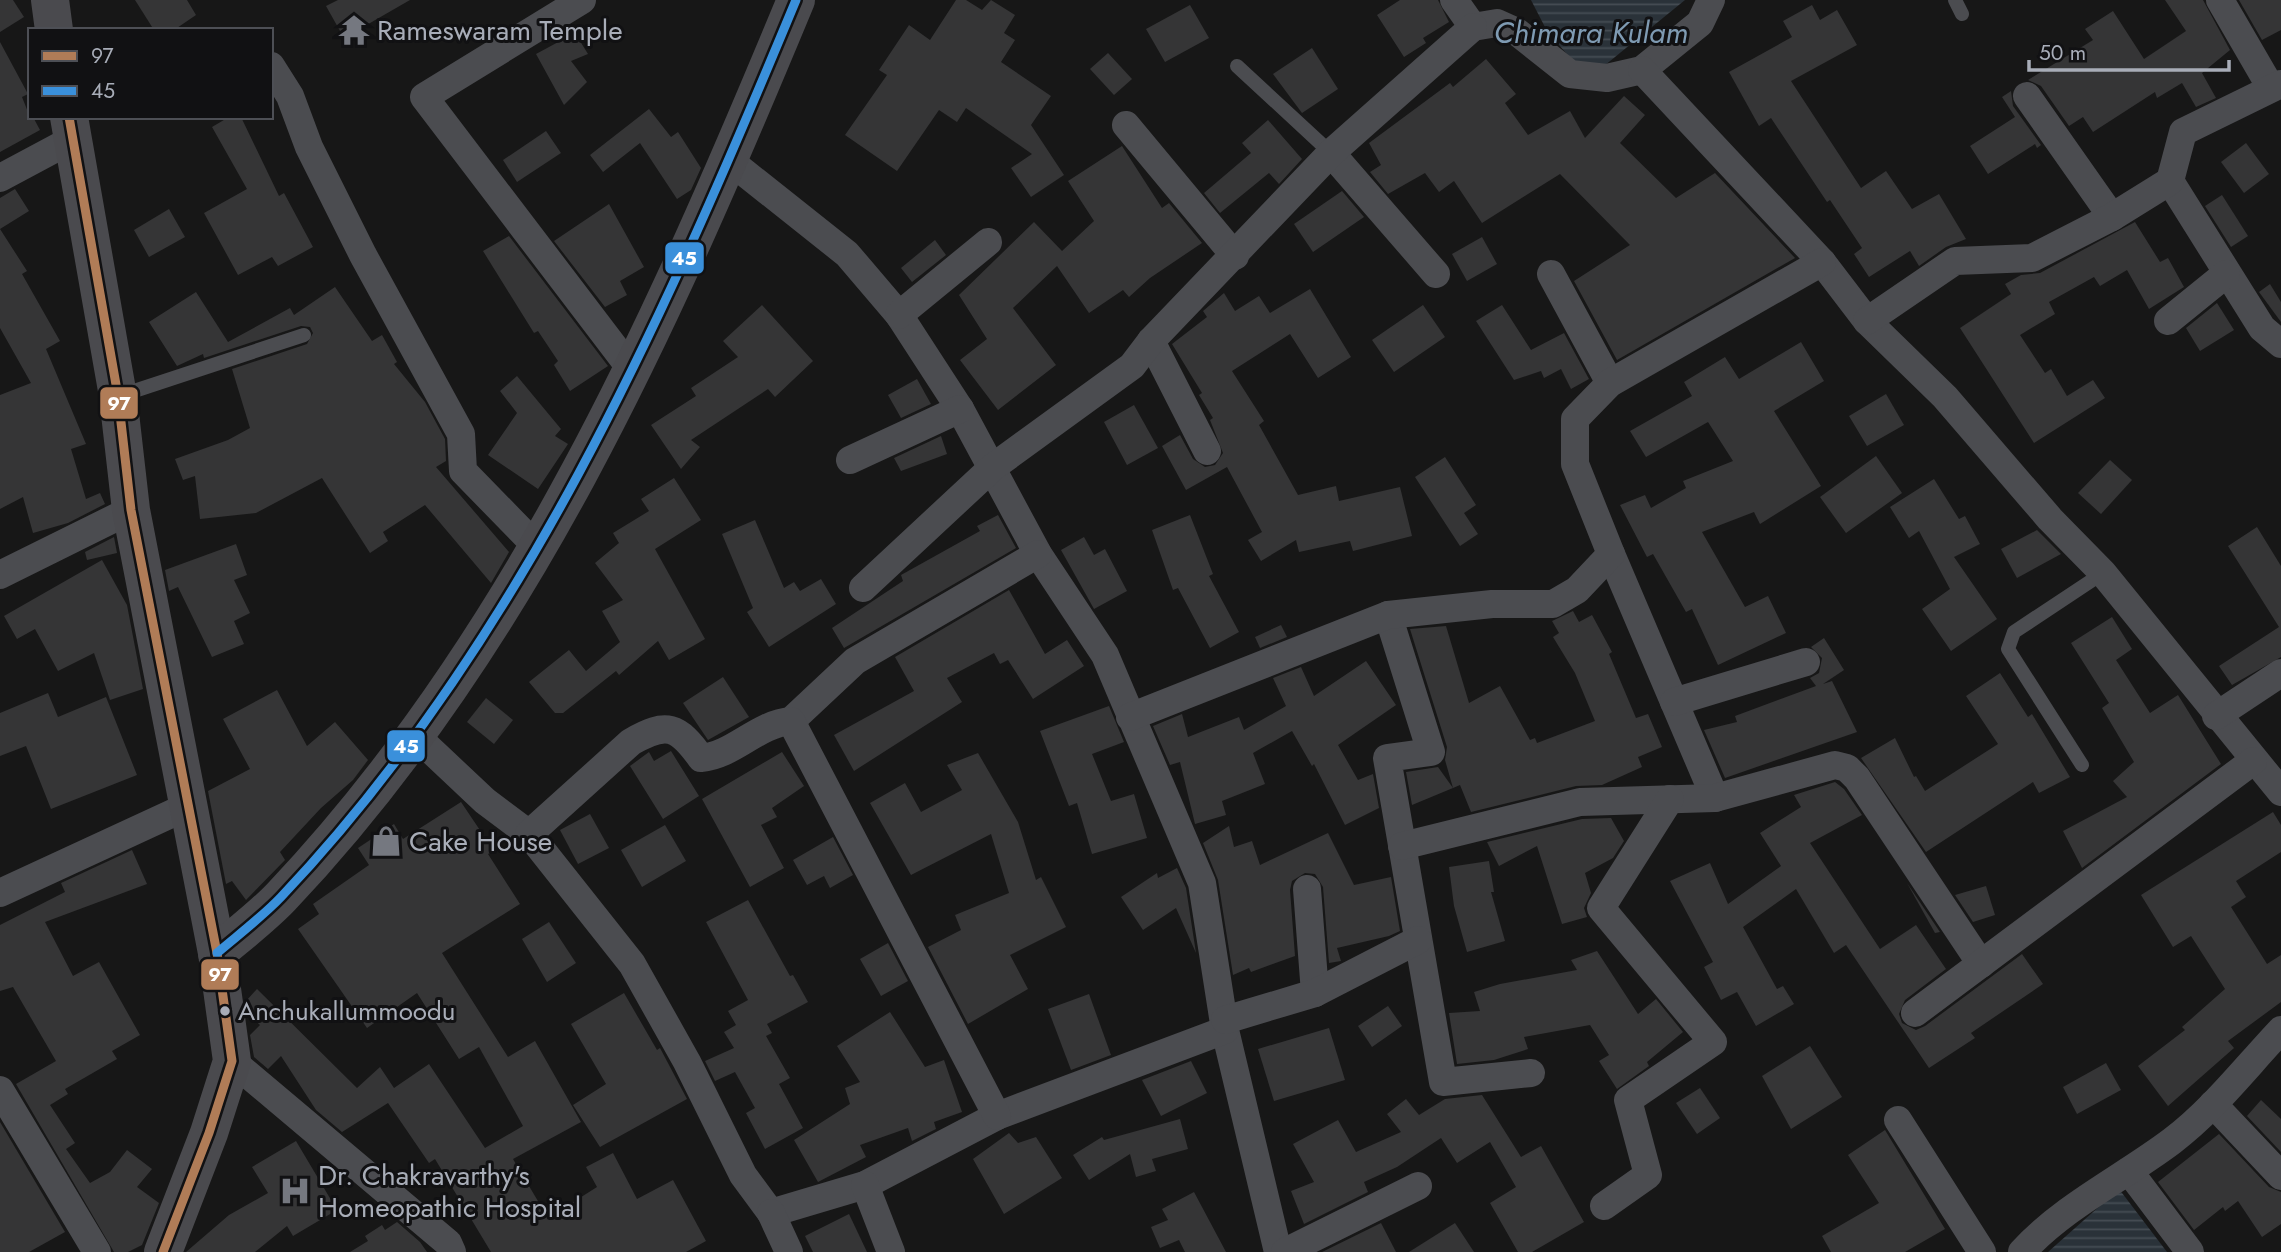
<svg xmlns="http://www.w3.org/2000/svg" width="2281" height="1252" viewBox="0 0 2281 1252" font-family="Jost,sans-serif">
<defs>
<pattern id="water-rules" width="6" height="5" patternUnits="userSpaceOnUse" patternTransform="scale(1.75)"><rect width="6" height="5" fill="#2a3239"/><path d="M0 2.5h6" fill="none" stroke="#464d54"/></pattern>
</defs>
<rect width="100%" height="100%" fill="#171717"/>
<!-- water -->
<g fill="url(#water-rules)">
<path d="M1531,0H1685L1599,70L1572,60L1547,31Z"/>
<path d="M2119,1189L2167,1252H2048Z"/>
</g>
<!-- building -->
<g fill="#353536">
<path d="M0,0H13L24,17L0,32Z"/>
<path d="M135,0H187L196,15L174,30H154Z"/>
<path d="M338,0H410L344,38L326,6Z"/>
<path d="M956,0H966L982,10L991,0L1015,15L1004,33L1015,40L1001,62L1051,96L1031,125L1064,175L1031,197L1011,168L1032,154L966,108L957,122L939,110L897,171L845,135L887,75L879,70L909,25L930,40Z"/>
<path d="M1400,0H1438L1449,22L1423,38L1426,43L1404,57L1377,15Z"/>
<path d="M2165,0H2203L2230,50L2202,73L2216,98L2196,107L2182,83L2157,98L2155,92L2093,132L2083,117L2069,126L2041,86L2028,80L2093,40L2085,29L2113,11L2144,59L2186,31Z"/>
<path d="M2239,0H2281V30L2262,40Z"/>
<path d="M1190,5L1209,38L1165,62L1146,29Z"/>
<path d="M1812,5L1820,20L1837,10L1857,45L1791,81L1861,188L1886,171L1912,209L1939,194L1966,239L1946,247L1919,266L1910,251L1869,277L1854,254L1862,248L1830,200L1827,202L1771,118L1759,126L1729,72L1792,37L1783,21Z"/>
<path d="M575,33L588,54L571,61L587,82L564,105L536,54Z"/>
<path d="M0,42L28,94L22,97L30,117H33L40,130L0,152Z"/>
<path d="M1312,48L1338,89L1302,113L1273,74Z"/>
<path d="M1108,53L1132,79L1114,95L1090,69Z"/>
<path d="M1486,59L1516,94L1505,103L1528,135L1570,111L1585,138L1624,96L1645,115L1620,143L1676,198L1715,173L1795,258L1617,360L1574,281L1630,245L1560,174L1482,223L1454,181L1439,192L1425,173L1388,194L1370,172L1381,165L1369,143L1450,83L1453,87Z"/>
<path d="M2011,91L2013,106L2041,145L2037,148L2035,144L1988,174L1970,146L2015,117L2002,97Z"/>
<path d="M649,109L671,137L678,132L701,168L691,190L677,199L640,143L603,172L590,155Z"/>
<path d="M229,117H241L279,196L284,193L313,247L278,266L272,257L238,275L204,213L247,189L212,127Z"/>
<path d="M1268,120L1302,159L1279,184L1269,173L1220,213L1204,193L1251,153L1242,143Z"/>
<path d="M546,131L561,153L517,182L503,160Z"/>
<path d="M2246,143L2269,174L2244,193L2221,162Z"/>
<path d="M1122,146L1162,208L1169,203L1202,243L1150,278L1129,297L1123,290L1089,313L1057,266L1013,308L1056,365L998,410L960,360L987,339L959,295L1034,222L1062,251L1094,221L1068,181Z"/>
<path d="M15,189L29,211L0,229L27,271L22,274L60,341L46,349L86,444L71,449L86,499L100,493L105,504L68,523L33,533L23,497L0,509V395L31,383L0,328V198Z"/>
<path d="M1342,191L1364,217L1313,252L1294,224Z"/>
<path d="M2222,195L2248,236L2231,247L2205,206Z"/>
<path d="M609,204L644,267L620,281L627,295L605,307L554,241Z"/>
<path d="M169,209L185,237L149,257L134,230Z"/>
<path d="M2135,222L2160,262L2168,258L2184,287L2149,309L2127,270L2100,286L2094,277L2049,302L2055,314L2020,335L2045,373L2051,369L2067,396L2093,380L2105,398L2034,443L1960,328L2011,294L2005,284L2021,275L2040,273Z"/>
<path d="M509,236L608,366L570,391L554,365L558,361L538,331L534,333L483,251Z"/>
<path d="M1482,237L1497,264L1467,281L1452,254Z"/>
<path d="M935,240L946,255L912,282L901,268Z"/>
<path d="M2270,284L2281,302V322L2259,292Z"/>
<path d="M335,287L372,341L382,335L397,362L394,364L425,402L445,439L446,461L436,467L509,552L491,583L425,505L383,532L388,541L370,553L322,478L256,513L200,519L195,476L183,480L175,459L228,440L250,428L232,369L307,344L313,333L310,327L301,326L204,358L203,354L177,366L149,322L196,292L228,342L290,308L294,315Z"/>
<path d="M1310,289L1351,357L1318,378L1290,334L1232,371L1264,421L1259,425L1298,495L1336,486L1339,501L1400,487L1412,536L1353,551L1350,541L1299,552L1296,540L1261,561L1248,540L1262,532L1227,467L1186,490L1162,446L1180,435L1193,459L1205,467L1215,465L1223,453L1210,420L1213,418L1199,395L1202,393L1172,344L1207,317L1203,311L1224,293L1235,311L1259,296L1270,313Z"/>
<path d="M2217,303L2234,330L2200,351L2186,328Z"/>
<path d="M762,305L813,361L775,397L768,389L691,440L700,447L681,469L651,425L696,396L691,388L738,357L723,341Z"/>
<path d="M1423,305L1445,337L1394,372L1372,340Z"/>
<path d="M1502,305L1531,350L1564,333L1589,379L1571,389L1561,369L1544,378L1541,371L1514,380L1476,321Z"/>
<path d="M1801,342L1824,381L1774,411L1821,486L1760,524L1754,512L1702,532L1745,607L1768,596L1786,633L1718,665L1692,609L1686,612L1653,554L1647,557L1620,505L1645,495L1651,508L1686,488L1683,481L1733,461L1708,422L1646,457L1630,431L1692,396L1684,382L1725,357L1739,379Z"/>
<path d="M517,376L561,429L555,436L568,444L538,489L488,455L517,413L500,391Z"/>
<path d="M917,379L931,404L901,418L888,395Z"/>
<path d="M1886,394L1904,425L1867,446L1849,416Z"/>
<path d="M1134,405L1158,448L1127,465L1104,422Z"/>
<path d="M941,436L947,454L901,471L894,458Z"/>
<path d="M1876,456L1902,493L1846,533L1820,497Z"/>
<path d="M1445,457L1476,505L1464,513L1478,534L1460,546L1415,477Z"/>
<path d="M2110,460L2132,480L2101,514L2078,493Z"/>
<path d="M674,478L701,520L655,549L705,639L669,660L658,641L619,675L616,671L563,713H555L529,682L569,650L586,671L620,642L602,611L623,600L595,563L619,543L613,533L649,511L641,499Z"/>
<path d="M1934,479L1959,519L1965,516L1980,544L1954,557L1997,619L1951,651L1922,609L1950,589L1919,531L1909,538L1890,507Z"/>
<path d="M998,515L1016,548L844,648L832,628L903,581L901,575L980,531L977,526Z"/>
<path d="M1190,515L1213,574L1209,576L1239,632L1210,648L1178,588L1173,590L1152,530Z"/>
<path d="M755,520L784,588L794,582L800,591L821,579L836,604L769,647L747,612L753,608L722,534Z"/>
<path d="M2257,527L2281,566V657L2232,685L2219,666L2279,627L2228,546Z"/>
<path d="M2037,530L2061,554L2017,578L2001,549Z"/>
<path d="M114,537L117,553L87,560L85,552Z"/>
<path d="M1084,537L1094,555L1105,549L1127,591L1094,609L1061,550Z"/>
<path d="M236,544L247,575L234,580L250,613L234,621L244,644L212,657L178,587L169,591L165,570Z"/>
<path d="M102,560L127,605L143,689L110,700L94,653L58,671L35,629L17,639L4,616Z"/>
<path d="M1009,590L1045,654L1067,640L1084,666L1033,699L1008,660L1000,664L994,653L947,678L962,702L854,771L834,735L914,691L895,657Z"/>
<path d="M1573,611L1579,622L1592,615L1612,652L1609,654L1636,718L1648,714L1662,747L1638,757L1642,767L1602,785L1576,786L1471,812L1460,785L1453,788L1445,760L1447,747L1410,629L1446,626L1469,703L1500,686L1530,740L1535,738L1537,743L1595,721L1575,673L1553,637L1559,633L1552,621Z"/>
<path d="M2112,617L2132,649L2116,660L2150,713L2178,695L2221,764L2082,868L2063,831L2127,797L2113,781L2134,762L2102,708L2109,703L2071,643Z"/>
<path d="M1281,625L1287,637L1260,648L1255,637Z"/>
<path d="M1824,638L1844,670L1823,684L1832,681L1857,732L1725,778L1704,730L1737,722L1735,716L1816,686L1810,678L1819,673L1822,658L1811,647Z"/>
<path d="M1366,661L1396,705L1338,745L1358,780L1373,774L1379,808L1345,825L1314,764L1312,766L1292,731L1253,753L1265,784L1222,801L1226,815L1195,824L1180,762L1170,765L1153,726L1182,714L1188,737L1239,717L1244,730L1286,706L1273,678L1301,667L1314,696Z"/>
<path d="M2000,673L2028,717L2032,714L2070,777L2039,793L2033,782L1926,852L1861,758L1895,738L1914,777L1916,776L1925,791L1998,744L1966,696Z"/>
<path d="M723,677L749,717L708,740L683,703Z"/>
<path d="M277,690L307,746L335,722L368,760L353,780L321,808L280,852L285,860L246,900L232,881L226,884L208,791L250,769L223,719Z"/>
<path d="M48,693L58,717L106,697L137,775L51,809L26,746L0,756V713Z"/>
<path d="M486,698L513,720L494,744L467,722Z"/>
<path d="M1109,706L1124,742L1092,754L1111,801L1134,794L1147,838L1092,854L1077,803L1069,806L1040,731Z"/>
<path d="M671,751L699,796L663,819L630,766L649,752L654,761Z"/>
<path d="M782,752L804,786L772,808L777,817L761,825L784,868L750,887L702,799Z"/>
<path d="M978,753L1018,822L1036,880L1041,877L1066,927L1010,955L1028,989L968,1024L928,947L961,930L955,915L1009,893L991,834L911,875L870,803L905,783L921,812L962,790L947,765Z"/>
<path d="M1438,767L1453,788L1412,805L1406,772Z"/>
<path d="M1835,782L1844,789L1862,815L1810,843L1880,949L1916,925L1946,969L1905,1000L1899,1014L1902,1023L1916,1030L1925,1026L2022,954L2043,984L1971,1033L1975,1038L1929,1068L1846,945L1834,953L1796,889L1743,927L1777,989L1783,986L1794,1004L1756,1026L1737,992L1721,1000L1704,967L1713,962L1670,881L1710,863L1728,904L1781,866L1760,833L1801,807L1794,795Z"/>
<path d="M461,802L494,851L488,854L520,904L442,953L508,1057L535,1041L581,1122L513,1159L548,1218L597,1187L586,1167L613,1153L637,1199L673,1180L706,1241L686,1252H491L435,1159L429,1163L388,1103L342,1132L316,1110L281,1056L268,1069L254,1057L250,1035L260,1025L247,1013L246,1001L257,989L357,1088L380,1067L394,1088L429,1064L485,1148L523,1126L479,1047L459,1059L417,993L367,1028L298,929L319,914L313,904L369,865L358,848L394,824L403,839Z"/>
<path d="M2273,812L2281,825V852L2236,881L2246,897L2231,907L2267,964L2281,955V1002L2228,1041L2234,1048L2168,1106L2138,1066L2185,1030L2182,1027L2225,989L2191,936L2173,947L2141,895Z"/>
<path d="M590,814L609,848L578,864L560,830Z"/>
<path d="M1611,818L1624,841L1613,858L1585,873L1591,893L1584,908L1587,917L1562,924L1537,846L1499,866L1487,842L1582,819Z"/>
<path d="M665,825L686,861L642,887L621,850Z"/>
<path d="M1229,826L1234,847L1252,841L1260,865L1328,833L1354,885L1391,877L1400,931L1389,936L1337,948L1341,961L1329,963L1323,887L1315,874L1305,873L1292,881L1290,890L1295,956L1251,972L1249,968L1233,975L1218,880L1203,843Z"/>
<path d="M833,837L853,875L830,888L824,876L807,885L793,860Z"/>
<path d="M132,850L147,884L45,922L73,976L99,962L140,1035L112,1051L117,1059L65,1089L68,1094L50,1105L75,1143L66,1149L90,1183L110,1172L127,1150L152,1169L137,1187L159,1203L142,1245L128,1252H114L16,1084L56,1061L13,987L0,991V925L65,892L61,883Z"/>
<path d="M1489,861L1494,892H1491L1505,941L1467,952L1454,906L1449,867Z"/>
<path d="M1177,868L1186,888L1196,953L1176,908L1143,930L1121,897L1157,873L1158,878Z"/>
<path d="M1907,883L1940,932L1935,933Z"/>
<path d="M1986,886L1995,915L1973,922L1955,895Z"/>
<path d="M748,900L790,976L793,975L808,1002L767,1024L772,1033L766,1036L790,1078L779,1084L803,1128L765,1149L746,1113L755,1108L735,1072L715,1081L705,1061L734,1048L724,1032L736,1025L728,1011L748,1000L706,922Z"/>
<path d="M549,922L576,963L547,982L522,939Z"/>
<path d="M888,943L908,981L881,996L860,959Z"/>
<path d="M1597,951L1638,1014L1656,999L1683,1032L1647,1062L1649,1066L1617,1089L1599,1061L1609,1055L1590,1025L1524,1037L1528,1049L1494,1060L1457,1064L1449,1013L1480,1011L1474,992L1500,984L1577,970L1571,960Z"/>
<path d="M624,993L657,1050L660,1048L687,1099L600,1147L573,1105L606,1084L571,1024Z"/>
<path d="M1089,994L1111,1055L1071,1070L1048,1009Z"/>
<path d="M1388,1006L1402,1026L1372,1047L1358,1026Z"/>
<path d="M890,1012L925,1067L944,1060L962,1112L934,1122L936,1129L912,1141L908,1128L860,1145L866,1157L818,1182L794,1140L850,1104L845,1088L860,1082L837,1046Z"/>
<path d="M1329,1028L1345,1080L1274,1101L1258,1049Z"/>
<path d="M1810,1046L1842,1097L1791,1129L1762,1076Z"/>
<path d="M1191,1061L1207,1093L1161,1116L1142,1080Z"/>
<path d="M2106,1063L2121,1090L2077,1114L2063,1087Z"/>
<path d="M1700,1088L1720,1118L1697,1134L1676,1103Z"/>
<path d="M1482,1095L1521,1157L1541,1146L1584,1222L1532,1252H1518L1490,1203L1516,1187L1490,1142L1457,1163L1441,1138L1397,1167L1364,1182L1368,1192L1304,1224L1291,1191L1314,1182L1293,1144L1338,1120L1356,1152L1401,1132L1387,1114L1406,1099L1419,1115L1445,1099Z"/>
<path d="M2261,1100L2281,1119V1152L2247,1116Z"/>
<path d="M1180,1119L1188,1149L1152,1159L1156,1171L1136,1177L1130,1154L1089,1180L1073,1155L1102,1137L1104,1140Z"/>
<path d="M0,1122L65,1232L29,1252H0Z"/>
<path d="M1885,1130L1945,1229L1905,1252H1831L1822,1236L1879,1203L1848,1155Z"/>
<path d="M1009,1133L1018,1143L1036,1137L1062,1178L1004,1214L973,1159Z"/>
<path d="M2219,1134L2269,1187L2281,1192V1224L2262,1237L2238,1201L2225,1211L2223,1207L2194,1230L2158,1182Z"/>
<path d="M296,1141L337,1210L293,1236L287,1226L255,1252H186L229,1215L268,1193L252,1167Z"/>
<path d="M1194,1192L1226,1252H1185L1179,1240L1160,1248L1151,1227L1168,1220L1162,1209Z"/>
<path d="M849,1214L867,1252H813L805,1236Z"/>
<path d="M397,1222L420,1242L427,1252H350L368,1241L365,1236L382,1225L385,1230Z"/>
<path d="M1381,1223L1396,1252H1322Z"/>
<path d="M1455,1223L1474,1252H1409Z"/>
</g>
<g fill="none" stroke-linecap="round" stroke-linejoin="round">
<!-- lane -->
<g stroke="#4b4c50" stroke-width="14">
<path d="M1955,0L1962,14"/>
<path d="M1237,66L1331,153"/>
<path d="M119,396L304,335"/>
<path d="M2082,765L2008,649L2014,632L2103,573"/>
</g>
<!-- street -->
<g stroke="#4b4c50" stroke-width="28">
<path d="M582,0L424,97L631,369"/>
<path d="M1454,0L1473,27L1497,23L1517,32L1570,74L1607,78L1642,70L1700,23L1711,0"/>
<path d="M2220,0L2271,88"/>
<path d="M271,66L290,96L309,147L363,255L461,434L463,471L539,549"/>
<path d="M1642,70L1822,262L1867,321L1945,397L2050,519L2103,573L2281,792"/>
<path d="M2027,96L2112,217"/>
<path d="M1126,125L1235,256"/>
<path d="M1331,153L1436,274"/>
<path d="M730,161L847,254L899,315L960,409L1038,554L1105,655L1202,883L1225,1030L1278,1252"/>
<path d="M0,178L73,139"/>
<path d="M2170,181L2262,328L2281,344"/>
<path d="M1551,274L1610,383"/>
<path d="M899,315L988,242"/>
<path d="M1867,321L1955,261L2032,258L2112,217L2170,181L2183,132L2281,84"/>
<path d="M2168,321L2226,274"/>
<path d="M1151,341L1207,451"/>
<path d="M850,460L960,409"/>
<path d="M1611,554L1715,798"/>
<path d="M0,575L131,510"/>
<path d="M863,588L993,467L1132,366L1151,341L1331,153L1473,27"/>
<path d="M1388,615L1431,752L1387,758L1443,1082L1531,1073"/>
<path d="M1674,702L1806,662"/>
<path d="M2216,716L2281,673"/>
<path d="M1130,717L1388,615L1492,604H1553L1577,590L1611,554L1575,464V419L1610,383L1822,262"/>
<path d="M791,721L855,661L1038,554"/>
<path d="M417,737L485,801L529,834L632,964L687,1062L743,1175L771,1213L865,1185L997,1116L1225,1030"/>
<path d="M529,834L631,742C667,721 678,726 701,758C734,755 757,724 791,721L997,1116"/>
<path d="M1402,846L1580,802L1715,798L1835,765L1847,768L1857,778L1981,964"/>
<path d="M1307,889L1315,993"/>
<path d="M0,893L186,807"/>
<path d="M1915,1013L2253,761"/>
<path d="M1225,1020L1315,993L1418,940"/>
<path d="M232,1061L448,1243L452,1252"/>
<path d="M0,1090L97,1252"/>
<path d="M2213,1104L2281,1176"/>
<path d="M1898,1120L1982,1252"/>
<path d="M2129,1171L2190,1252"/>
<path d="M865,1185L891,1252"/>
<path d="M1604,1206L1648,1175L1628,1100L1713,1042L1601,908L1670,799"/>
<path d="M771,1213L789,1252"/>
<path d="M1285,1252L1418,1186"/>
<path d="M2022,1252C2064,1206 2123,1178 2172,1141C2213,1110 2246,1067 2281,1030"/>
</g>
<!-- secondary -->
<g stroke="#4a4a4e" stroke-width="38">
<path d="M50,0L54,30"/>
<path d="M69,117L118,396L131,510L217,953L232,1061L209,1133L163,1252"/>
<path d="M217,953C238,935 262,917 281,897C521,644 664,318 796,0"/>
</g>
<defs>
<path id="bus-1" d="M69,117L118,396L131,510L217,953L232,1061L209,1133L163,1252"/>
<path id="bus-2" d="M217,953C238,935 262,917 281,897C521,644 664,318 796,0"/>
</defs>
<!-- bus-1 casing -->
<use href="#bus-1" stroke="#111113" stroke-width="14"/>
<!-- bus-2 casing -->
<use href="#bus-2" stroke="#111113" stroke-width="14"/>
<!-- bus-1 -->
<use href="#bus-1" stroke="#b07c57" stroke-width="9"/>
<!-- bus-2 -->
<use href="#bus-2" stroke="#3a90db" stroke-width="9"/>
</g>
<!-- icons -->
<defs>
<symbol id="temple-bare" viewBox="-9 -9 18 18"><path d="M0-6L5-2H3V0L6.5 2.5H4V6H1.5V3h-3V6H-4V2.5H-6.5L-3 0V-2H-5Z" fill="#757880" stroke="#111113" stroke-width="2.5" paint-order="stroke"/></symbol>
<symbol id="shop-bare" viewBox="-9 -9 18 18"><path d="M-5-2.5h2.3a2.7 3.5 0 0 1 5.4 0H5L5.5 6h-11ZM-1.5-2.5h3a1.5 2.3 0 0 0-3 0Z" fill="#757880" stroke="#111113" stroke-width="2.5" paint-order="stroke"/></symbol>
<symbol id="hospital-bare" viewBox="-9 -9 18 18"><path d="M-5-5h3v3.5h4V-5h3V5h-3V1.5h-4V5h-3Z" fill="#757880" stroke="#111113" stroke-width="2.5" paint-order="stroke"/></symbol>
</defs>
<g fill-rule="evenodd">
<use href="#temple-bare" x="332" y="8" width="44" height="44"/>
<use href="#shop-bare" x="364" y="819" width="44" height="44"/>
<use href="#hospital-bare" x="273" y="1169" width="44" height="44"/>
</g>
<!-- markers -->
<circle fill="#a8adb8" stroke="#111113" stroke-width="2.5" cx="225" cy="1011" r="6"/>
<g text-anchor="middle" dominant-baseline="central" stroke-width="6" stroke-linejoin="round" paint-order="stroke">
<!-- bus labels -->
<g font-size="26" fill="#a8adb8" stroke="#111113" text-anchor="start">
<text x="238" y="1011">Anchukallummoodu</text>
</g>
<!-- poi labels -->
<g font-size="28" fill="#a8adb8" stroke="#111113" text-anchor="start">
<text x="377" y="30">Rameswaram Temple</text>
<text x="409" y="841">Cake House</text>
<text x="318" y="1175">Dr. Chakravarthy's<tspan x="318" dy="32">Homeopathic Hospital</tspan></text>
</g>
<!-- water labels -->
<g font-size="30" font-style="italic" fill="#7f9bb3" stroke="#111113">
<text x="1591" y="32">Chimara Kulam</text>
</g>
</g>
<g stroke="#111113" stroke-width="2.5">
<rect x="664" y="241" width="41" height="34" rx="7" fill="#3a90db"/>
<rect x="99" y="386" width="40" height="34" rx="7" fill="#b07c57"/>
<rect x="386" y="729" width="40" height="34" rx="7" fill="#3a90db"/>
<rect x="200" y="958" width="40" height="33" rx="7" fill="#b07c57"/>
</g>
<g font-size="19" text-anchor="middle" font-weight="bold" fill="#fff">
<text x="684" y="265">45</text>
<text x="119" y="410">97</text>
<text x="406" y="753">45</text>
<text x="220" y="981">97</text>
</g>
<!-- legend -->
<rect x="28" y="28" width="245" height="91" fill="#111113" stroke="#4d4f55" stroke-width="2"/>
<rect x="42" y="51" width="35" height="10" fill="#b07c57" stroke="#4d4f55" stroke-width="2"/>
<text x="91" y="63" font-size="21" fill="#a8adb8">97</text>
<rect x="42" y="86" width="35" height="10" fill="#3a90db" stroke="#4d4f55" stroke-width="2"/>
<text x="91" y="98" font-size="21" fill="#a8adb8">45</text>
<!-- scale -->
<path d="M2029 60v10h200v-10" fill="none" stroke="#a8adb8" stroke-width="3.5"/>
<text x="2039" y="60" font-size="21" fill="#a8adb8" stroke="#111113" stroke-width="5" paint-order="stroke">50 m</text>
</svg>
